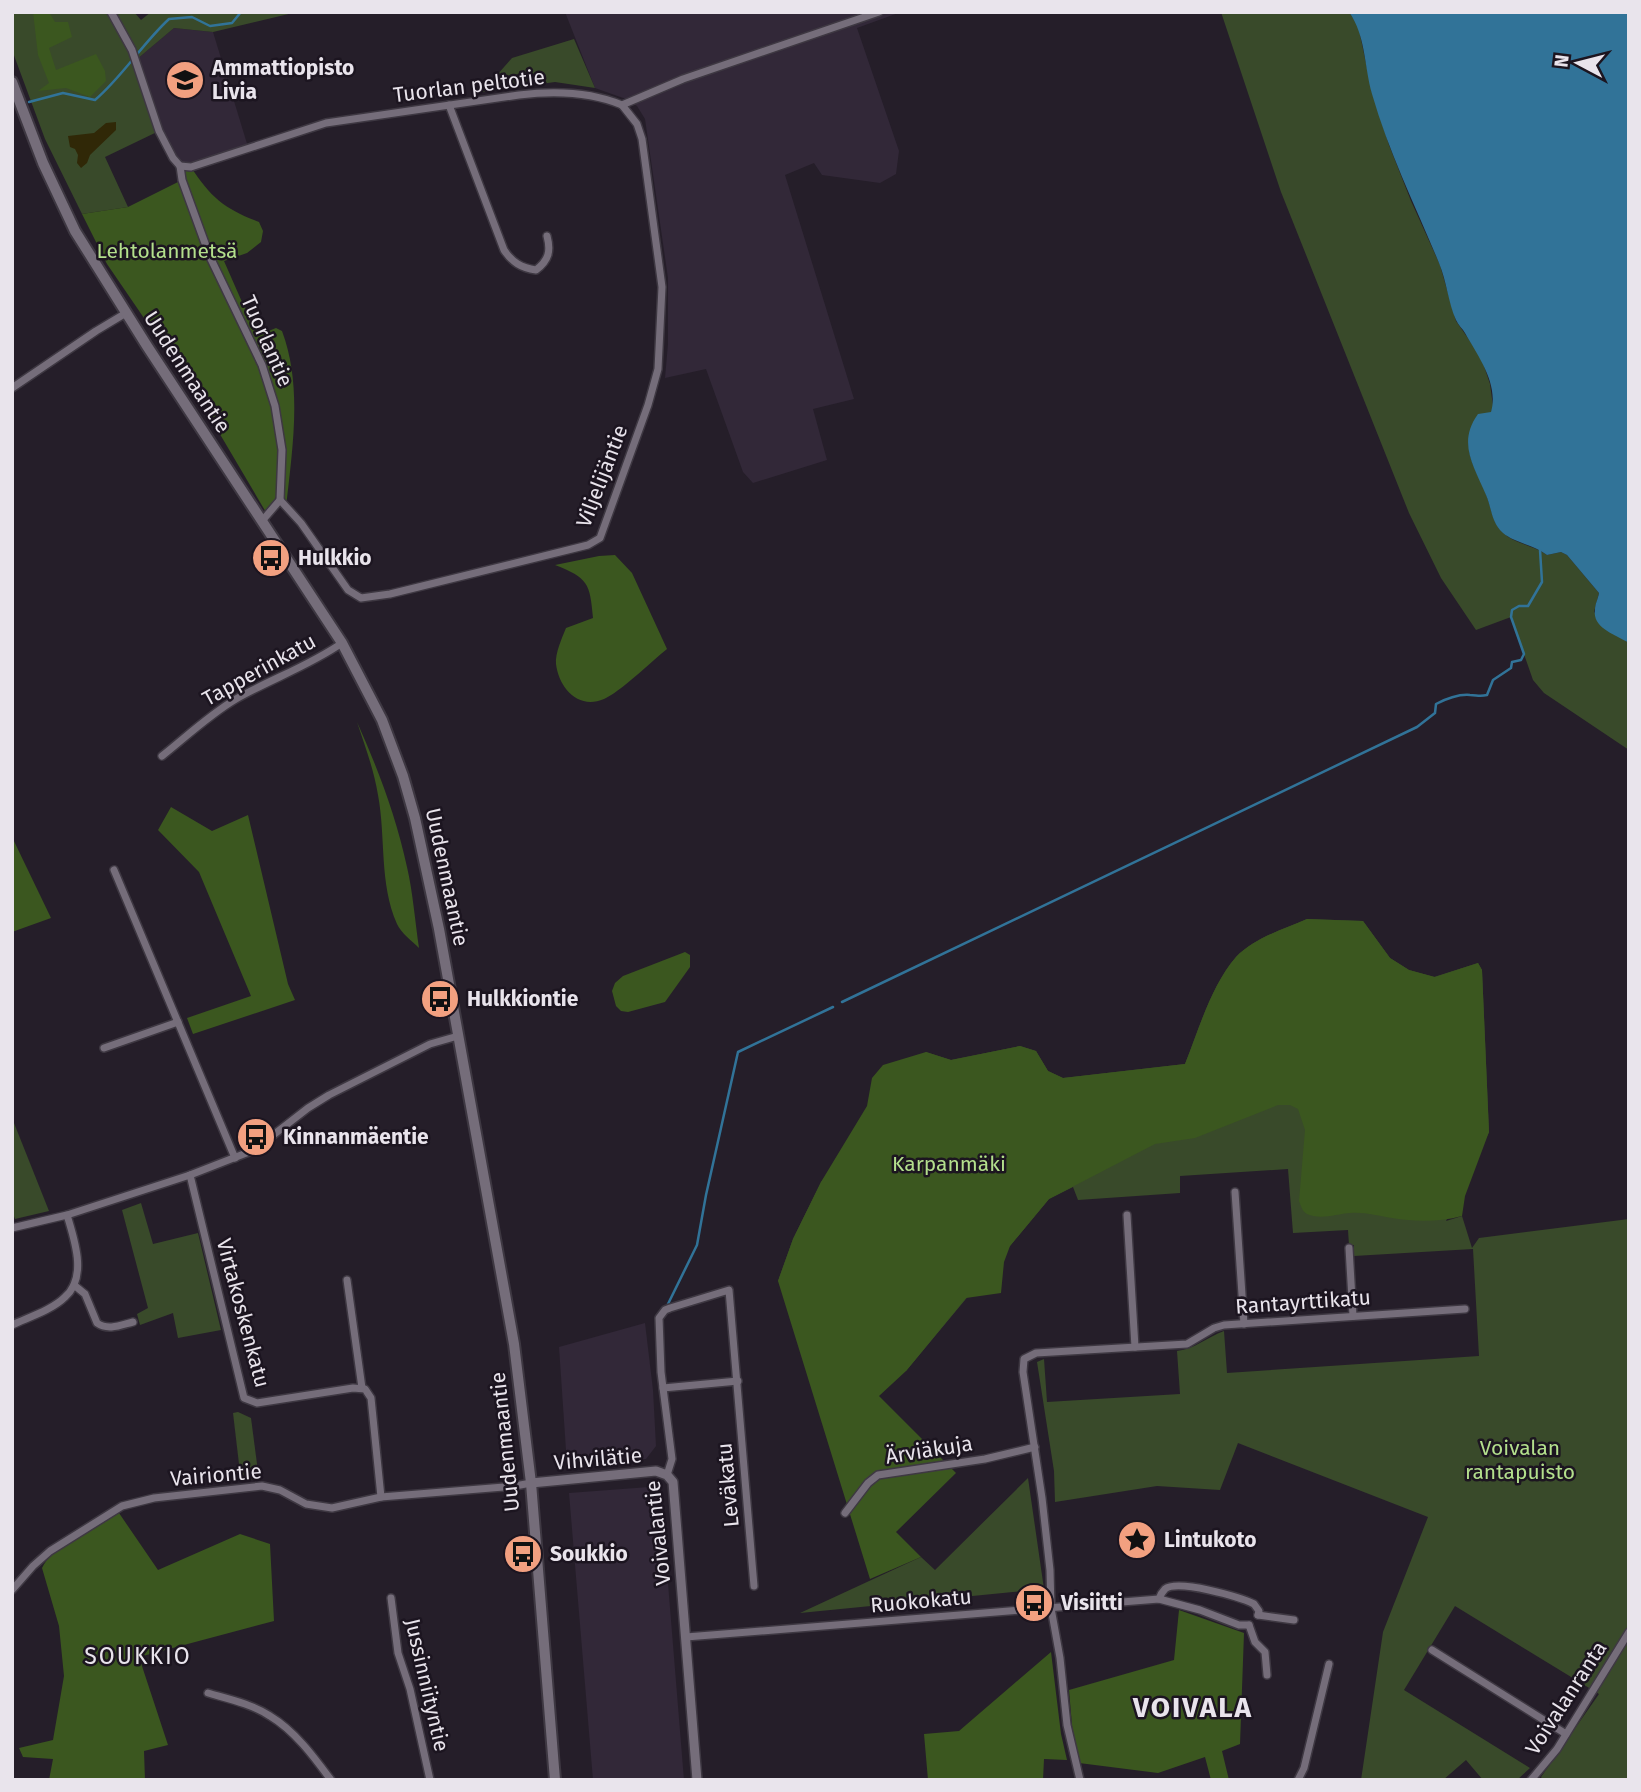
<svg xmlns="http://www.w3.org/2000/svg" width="1641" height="1792" viewBox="0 0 1641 1792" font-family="'Fira Sans',sans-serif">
<rect width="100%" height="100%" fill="#251e29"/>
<!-- built -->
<g fill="#322838">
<path d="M565,12H901L857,28L899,151L896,174L880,183L822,175L814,163L785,175L854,399L813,409L827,460L753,483L743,472L706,369L665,378L668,344V278L645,119L637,106L626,99L595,88Z"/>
<path d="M174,28L213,32L248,147L191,167L173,158L136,60Z"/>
<path d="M645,1323L653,1390L656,1446L646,1459L567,1465L559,1347Z"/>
<path d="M649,1487L661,1497L684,1780H593L569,1493Z"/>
</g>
<!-- green -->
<g fill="#394a2a">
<path d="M12,12H134L141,20L151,12H297L213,32L174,28L136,60L159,131L105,157L128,207L82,214L45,139L12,50Z"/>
<path d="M1221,12H1349L1358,25L1372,92L1389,145L1411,201L1440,265L1456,321L1481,357L1490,384L1493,406L1491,413L1469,450C1472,468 1482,481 1487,497C1493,512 1492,525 1507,536C1518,544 1534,546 1547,555L1561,552L1567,555L1599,593L1594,612L1620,637L1629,643V750L1544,693L1533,680L1511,617L1476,630L1441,578L1409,513L1281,192Z"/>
<path d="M574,39L595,88L555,82L482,92L512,58Z"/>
<path d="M1307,919L1363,921L1390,958L1409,970L1434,977L1478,963L1482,970L1489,1132L1446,1221L1462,1216L1472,1248L1479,1238L1629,1219V1780H1543L1541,1777L1599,1694L1455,1606L1404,1690L1530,1768L1517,1780H1483L1466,1760L1443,1780H1361L1383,1632L1428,1517L1238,1443L1220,1490L1157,1486L1055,1502L1054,1471L1037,1362L1044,1359L1047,1402L1180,1394L1177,1351C1195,1349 1207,1337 1224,1331L1227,1373L1479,1356L1473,1249L1354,1256V1245H1349L1348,1230L1293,1233L1288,1169L1180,1176V1193L1078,1200L1073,1187L1049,1199L906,1371L778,1281L793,1239L821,1182L926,1052L951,1060L1020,1046L1036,1051L1048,1071L1063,1078L1185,1064C1199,1029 1211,986 1236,957C1254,938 1284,929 1307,919Z"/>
<path d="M12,1118L49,1211L15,1219L12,1211Z"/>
<path d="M141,1203L153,1244L198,1233L221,1330L178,1338L173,1313L140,1325L137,1314L148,1308L122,1210Z"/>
<path d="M238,1412L251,1418L259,1479L241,1481L233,1413Z"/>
<path d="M1028,1478L1044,1589L800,1613L921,1557L935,1570Z"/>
</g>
<!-- forest -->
<g fill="#3b571f">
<path d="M33,12H49L55,22H68L72,37L49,48L56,70L96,54L105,71L106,81L90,97L66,88L38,91L49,83L38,55Z"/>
<path d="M180,166L191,167C211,198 225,209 259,222L263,231L261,242L247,253L224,261L242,302L259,330L266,332L276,328L282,331C303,387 292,450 286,508L280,500L267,514L198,397L107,264L82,214L128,207L182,180Z"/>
<path d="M615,555L632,573L667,649C652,661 619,693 604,699C578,710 559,688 556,664C555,653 562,638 566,628L593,618C590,583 588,578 555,565L599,556Z"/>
<path d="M357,722C378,769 396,816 407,867C413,893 415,921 419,948C412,941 401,933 397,924C379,883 386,838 378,795C374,770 365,746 357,722Z"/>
<path d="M171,807L212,831L248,815L288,984L295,1000L193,1034L187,1018L251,996L199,872L158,830Z"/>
<path d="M12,837L51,918L12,932Z"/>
<path d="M1307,919L1363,921L1390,958L1409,970L1435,977L1478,963L1482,970L1489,1132L1465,1196L1462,1216C1439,1222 1416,1222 1392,1218C1377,1216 1367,1212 1350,1213C1337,1214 1320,1220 1307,1214C1302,1211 1301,1206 1299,1201L1305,1130L1298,1109L1290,1105H1278L1195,1138L1155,1144L1049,1199L1010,1246L1004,1262L1001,1293L966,1298L906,1371L879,1396L956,1473L896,1532L921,1557L870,1579L778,1281L793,1239L821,1182L867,1106L872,1078L883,1065L926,1052L951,1060L1020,1046L1036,1051L1048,1071L1063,1078L1185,1064C1199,1029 1211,986 1236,957C1254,938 1284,929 1307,919Z"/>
<path d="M685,952L690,955V967L665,1002L628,1012L621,1011L616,1006L612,991L615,983L623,976Z"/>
<path d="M119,1513L158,1570L240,1534L270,1544L274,1621L139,1657L168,1745L144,1751L145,1780H49L53,1759L23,1757L19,1748L53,1740L64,1676L59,1626L42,1568C55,1542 95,1528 119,1513Z"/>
<path d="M1179,1610L1244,1633L1240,1744L1222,1751L1229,1780H1211L1205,1757L1158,1773L1079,1763L1073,1737L1069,1690L1174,1660Z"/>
<path d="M1051,1652L1061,1734L1067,1760L1044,1759L1043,1780H928L924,1734L959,1731Z"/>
</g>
<!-- sand -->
<path fill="#302807" d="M116,122V130L90,155L87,163L81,168L77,163L78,155L75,149L70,147L68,136L94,133L106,123Z"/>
<!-- water -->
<path fill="#317398" d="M1349,12H1629V643C1616,635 1592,628 1595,610C1595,604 1598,599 1599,593L1567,555L1561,552L1547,555C1534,545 1515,543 1503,533C1491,522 1492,509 1486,495C1474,466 1457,443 1478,414L1491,412C1499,384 1478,356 1465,333C1463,329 1458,325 1456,320C1448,302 1447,282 1439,263C1416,207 1389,153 1372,94C1364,66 1366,36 1349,12Z"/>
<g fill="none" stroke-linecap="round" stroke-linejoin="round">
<!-- stream -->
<g stroke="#317398" stroke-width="2.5">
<path d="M29,102L63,93L95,100C123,76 142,44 169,19L192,17L210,26L232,23L241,12"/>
<path d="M842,1002L1417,727L1435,713L1436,704C1445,699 1459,694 1470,695C1477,695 1479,697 1487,695L1493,680L1511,668L1512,662L1521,660L1524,654L1511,617L1512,610L1519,606H1528L1542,582L1540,550"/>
<path d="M668,1304L697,1245L706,1195L738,1052L833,1007"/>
</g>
<defs>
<g id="minor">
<path d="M111,12L132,50L159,131L173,158L180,166L182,180L210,257L262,365L275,406L282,450L280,500L262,521"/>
<path d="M449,105L504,250C512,262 521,268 536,270C549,260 551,251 547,236"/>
<path d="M180,166L191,167L326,123L519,95C552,91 591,92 622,105L683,79L879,12"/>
<path d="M12,388L96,331L126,313"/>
<path d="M280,500L301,523L348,590L361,598L390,594L588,545L600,538L648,405L658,369L662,287L642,139L637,124L622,105"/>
<path d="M162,756C186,737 209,715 236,699C271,679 309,666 342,643"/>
<path d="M114,870L235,1158"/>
<path d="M104,1048L178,1022"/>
<path d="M190,1175L244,1398L257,1403L353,1388L365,1389L371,1398L381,1497"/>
<path d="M1235,1192L1244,1324"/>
<path d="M1127,1215L1135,1347"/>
<path d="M12,1228L67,1215L190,1175L254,1150L308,1108L329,1095L430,1044L458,1036"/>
<path d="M1349,1248L1353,1316"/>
<path d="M347,1280L362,1388"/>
<path d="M74,1285L85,1294L97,1323C108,1331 121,1325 133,1322"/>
<path d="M12,1325C29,1317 52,1310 65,1297C88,1277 74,1239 67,1215"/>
<path d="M663,1388L738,1381"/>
<path d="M667,1475L672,1459L661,1372L659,1318L665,1310L670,1308L729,1290L754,1586"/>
<path d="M845,1513L868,1483L878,1475L985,1459L1035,1447"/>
<path d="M12,1590L33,1566L50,1551L122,1506L154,1498L262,1486L280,1490L306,1504L332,1508L381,1497L515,1486L531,1483"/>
<path d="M391,1598L398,1653L410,1689L430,1780"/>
<path d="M1159,1599C1160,1596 1163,1591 1165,1589C1178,1579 1240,1597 1254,1604L1259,1611L1258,1615"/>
<path d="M1258,1615L1294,1620"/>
<path d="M1249,1625L1255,1642L1265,1652L1267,1675"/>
<path d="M686,1637L1159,1599L1200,1610L1239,1625H1249"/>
<path d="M1432,1650L1566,1734"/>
<path d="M208,1693C229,1699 252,1704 270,1716C295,1731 314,1757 331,1780"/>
<path d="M1080,1780L1067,1725L1060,1658L1051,1608L1050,1570L1042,1498L1023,1372L1024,1359L1036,1353L1187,1344L1214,1328L1224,1325L1465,1309"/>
<path d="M1298,1780L1304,1768L1329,1664"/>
<path d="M1531,1780L1557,1749L1629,1632"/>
</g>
<path id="tertiary" d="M531,1483L656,1471L667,1475L673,1482L697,1780"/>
<path id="secondary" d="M12,82L43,163L75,231L147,346L342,643L382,720L403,776L415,818L439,929L514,1344L531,1483L555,1780"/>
</defs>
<!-- minor casing -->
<use href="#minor" stroke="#3e3842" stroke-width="10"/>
<!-- tertiary casing -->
<use href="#tertiary" stroke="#3e3842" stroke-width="12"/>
<!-- secondary casing -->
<use href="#secondary" stroke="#3e3842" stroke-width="14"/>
<!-- minor -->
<use href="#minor" stroke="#756d7a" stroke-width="7"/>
<!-- tertiary -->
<use href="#tertiary" stroke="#756d7a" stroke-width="9"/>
<!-- secondary -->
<use href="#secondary" stroke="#756d7a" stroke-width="10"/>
</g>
<!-- icons -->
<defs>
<symbol id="school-disc" viewBox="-11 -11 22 22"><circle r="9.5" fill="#f2a080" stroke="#1c1520"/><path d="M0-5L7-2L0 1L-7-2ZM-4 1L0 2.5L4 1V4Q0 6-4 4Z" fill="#111"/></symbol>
<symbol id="bus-disc" viewBox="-11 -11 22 22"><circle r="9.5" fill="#f2a080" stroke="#1c1520"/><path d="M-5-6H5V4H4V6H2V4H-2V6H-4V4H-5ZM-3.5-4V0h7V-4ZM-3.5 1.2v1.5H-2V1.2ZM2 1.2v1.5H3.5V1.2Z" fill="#111"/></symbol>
<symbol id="sight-disc" viewBox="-11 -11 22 22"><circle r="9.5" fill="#f2a080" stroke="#1c1520"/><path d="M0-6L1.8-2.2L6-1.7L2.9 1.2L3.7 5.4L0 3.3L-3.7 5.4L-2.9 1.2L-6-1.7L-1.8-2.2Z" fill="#111"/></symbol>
</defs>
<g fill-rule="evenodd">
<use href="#school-disc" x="163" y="58" width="44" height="44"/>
<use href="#bus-disc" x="249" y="536" width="44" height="44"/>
<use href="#bus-disc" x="418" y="977" width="44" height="44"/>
<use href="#bus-disc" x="234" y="1115" width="44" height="44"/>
<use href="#sight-disc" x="1115" y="1518" width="44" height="44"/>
<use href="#bus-disc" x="501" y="1532" width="44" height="44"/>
<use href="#bus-disc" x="1012" y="1581" width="44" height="44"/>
</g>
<g text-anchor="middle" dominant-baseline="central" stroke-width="5" stroke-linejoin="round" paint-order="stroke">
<!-- poi labels -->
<g font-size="21" font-weight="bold" fill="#e9e4ec" stroke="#1c1520" text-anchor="start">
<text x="212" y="68">Ammattiopisto<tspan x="212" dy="24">Livia</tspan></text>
<text x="298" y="558">Hulkkio</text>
<text x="467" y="999">Hulkkiontie</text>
<text x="283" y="1137">Kinnanmäentie</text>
<text x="1164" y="1540">Lintukoto</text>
<text x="550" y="1554">Soukkio</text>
<text x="1061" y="1603">Visiitti</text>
</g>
<!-- street labels -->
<g font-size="21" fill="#e9e4ec" stroke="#1c1520">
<text transform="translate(469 86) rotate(-7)">Tuorlan peltotie</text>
<text transform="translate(267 341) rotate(66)">Tuorlantie</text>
<text transform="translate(187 372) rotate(57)">Uudenmaantie</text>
<text transform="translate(602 476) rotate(-69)">Viljelijäntie</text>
<text transform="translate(259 670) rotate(-29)">Tapperinkatu</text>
<text transform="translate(447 877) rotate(78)">Uudenmaantie</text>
<text transform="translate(1303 1302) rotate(-4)">Rantayrttikatu</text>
<text transform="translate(243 1313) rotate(75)">Virtakoskenkatu</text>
<text transform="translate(505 1442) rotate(-96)">Uudenmaantie</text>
<text transform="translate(929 1450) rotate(-9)">Ärviäkuja</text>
<text transform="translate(598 1459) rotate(-5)">Vihvilätie</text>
<text transform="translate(216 1475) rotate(-5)">Vairiontie</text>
<text transform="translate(728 1485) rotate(-95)">Leväkatu</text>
<text transform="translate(658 1533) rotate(-96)">Voivalantie</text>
<text transform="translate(921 1601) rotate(-5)">Ruokokatu</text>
<text transform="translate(427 1685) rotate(77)">Jussinniityntie</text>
<text transform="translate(1566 1698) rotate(-57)">Voivalanranta</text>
</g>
<!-- park labels -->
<g font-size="21" fill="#b3df8c" stroke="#1c1520">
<text x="167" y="251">Lehtolanmetsä</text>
<text x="949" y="1164">Karpanmäki</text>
<text x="1520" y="1448">Voivalan<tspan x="1520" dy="24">rantapuisto</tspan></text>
</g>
<!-- neighbourhood labels -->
<g font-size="23" letter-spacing="2" fill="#e9e4ec" stroke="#1c1520">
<text x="138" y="1656">SOUKKIO</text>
</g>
<!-- district labels -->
<g font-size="28" font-weight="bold" letter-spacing="2" fill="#e9e4ec" stroke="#1c1520">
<text x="1193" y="1707">VOIVALA</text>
</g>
</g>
<!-- border -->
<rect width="1641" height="1792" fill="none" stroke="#e9e4ec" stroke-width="28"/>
<!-- north arrow -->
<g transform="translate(1578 63) rotate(277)" stroke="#1c1520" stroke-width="5" paint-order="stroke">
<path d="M0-5L12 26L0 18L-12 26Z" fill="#e9e4ec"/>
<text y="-10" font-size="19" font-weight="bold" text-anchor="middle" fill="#e9e4ec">N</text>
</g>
</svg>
